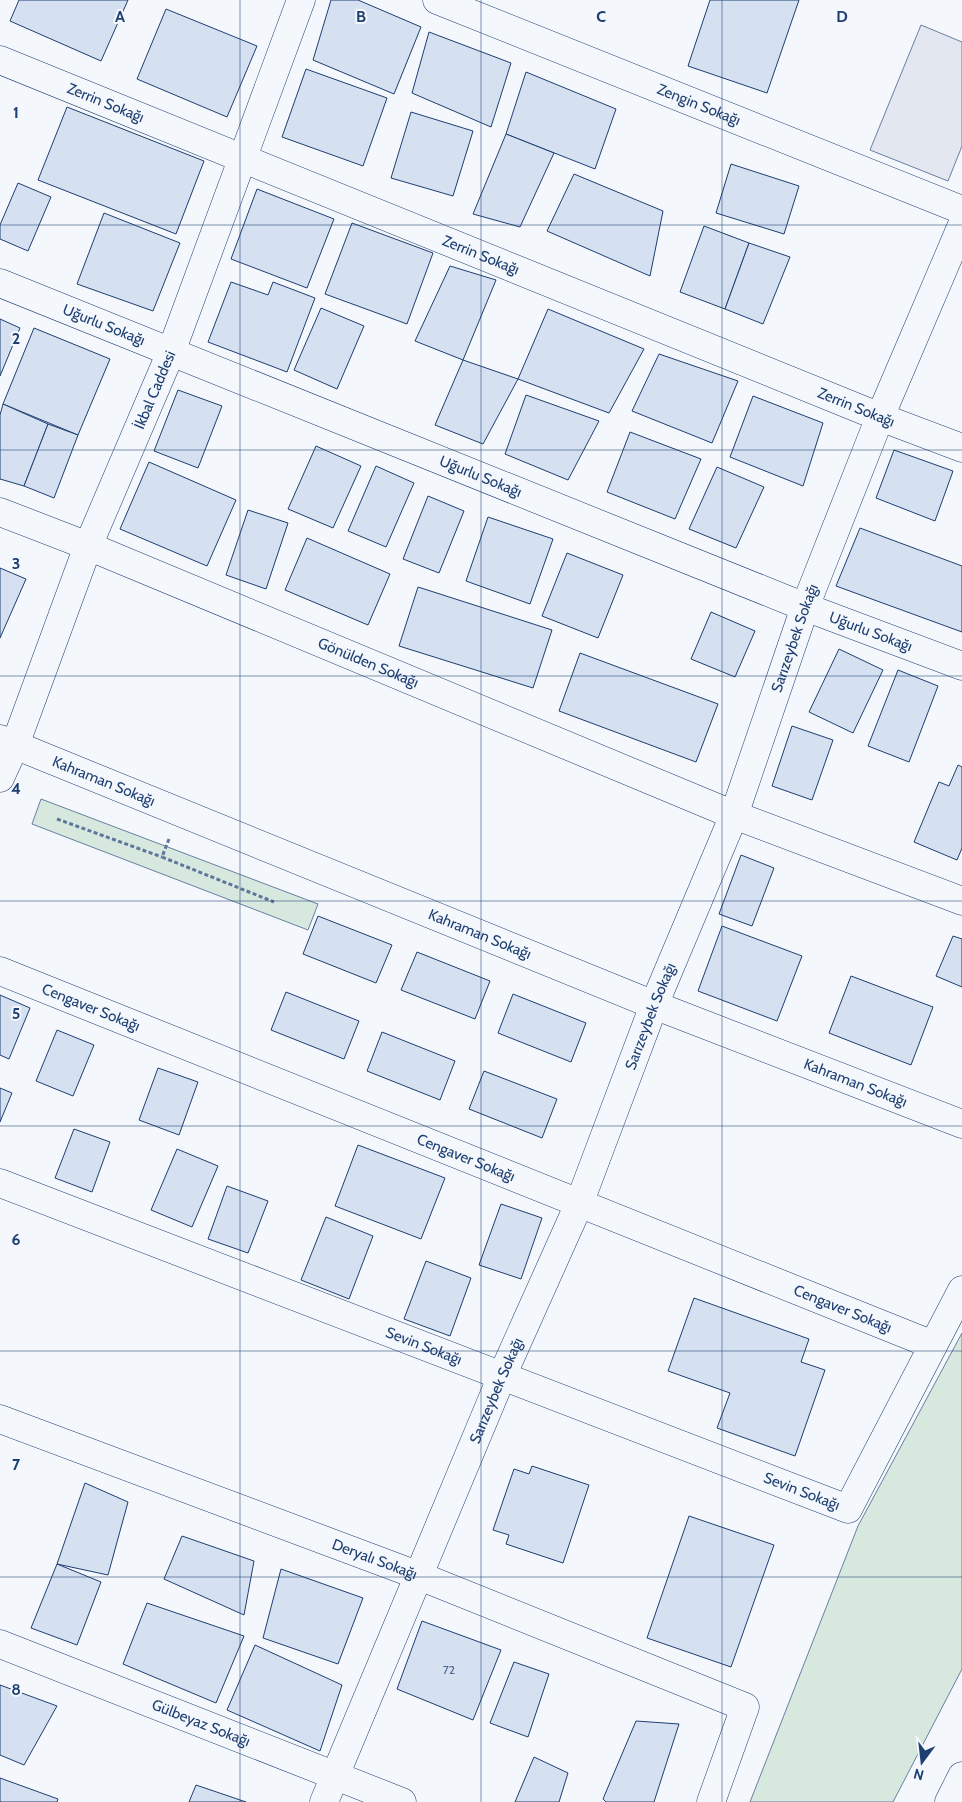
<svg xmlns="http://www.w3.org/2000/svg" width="962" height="1802" viewBox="0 0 962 1802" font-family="Cabin,sans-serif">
<rect width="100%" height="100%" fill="#f4f7fb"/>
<!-- green -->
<g fill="#d7e8df" stroke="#687fa3">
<path d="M41,799L318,904L308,930L32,824Z"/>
<path d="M962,1333V1669L893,1802H750L858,1526Z"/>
</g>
<!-- parking -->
<path fill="#e3e8f0" stroke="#687fa3" d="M921,25L962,42V146L948,181L870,150Z"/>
<!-- building -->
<g fill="#d5e0f0" stroke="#1d3f73">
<path d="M19,0H128L101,61L10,21Z"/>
<path d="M331,0H358L421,27L394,94L313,60Z"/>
<path d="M710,0H799L767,93L688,66Z"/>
<path d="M166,9L257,46L227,117L137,79Z"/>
<path d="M429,32L511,63L491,127L412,93Z"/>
<path d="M306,69L387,98L363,166L282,137Z"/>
<path d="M526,72L616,109L595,169L506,134Z"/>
<path d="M67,107L204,161L176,234L38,180Z"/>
<path d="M411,112L473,131L453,196L391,178Z"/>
<path d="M506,134L554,153L520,227L473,214Z"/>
<path d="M731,164L799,186L784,234L716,213Z"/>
<path d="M574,174L663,211L650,276L547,231Z"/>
<path d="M18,183L51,197L28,251L0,239V225Z"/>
<path d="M257,189L334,219L307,288L231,259Z"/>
<path d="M104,213L180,243L153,311L77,284Z"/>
<path d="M352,223L433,253L407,324L325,294Z"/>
<path d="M704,226L749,243L725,309L680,292Z"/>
<path d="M749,243L790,257L763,324L725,309Z"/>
<path d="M450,266L496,280L463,360L415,341Z"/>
<path d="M231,282L268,295L273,282L315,298L287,372L208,342Z"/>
<path d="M321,308L364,326L337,389L294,370Z"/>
<path d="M548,309L644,349L609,413L518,379Z"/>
<path d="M0,319L20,328L0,376Z"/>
<path d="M34,328L110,359L78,435L3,404Z"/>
<path d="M659,354L738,381L712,443L632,411Z"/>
<path d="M463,360L518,379L483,444L435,425Z"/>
<path d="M178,390L222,406L198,468L154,451Z"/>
<path d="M526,395L599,421L568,480L505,454Z"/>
<path d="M753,396L823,423L803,486L730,457Z"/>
<path d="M3,404L48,424L24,486L0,479V415Z"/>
<path d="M48,424L78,435L54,498L24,486Z"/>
<path d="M630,432L701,459L675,519L607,492Z"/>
<path d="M316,446L361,466L333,528L288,509Z"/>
<path d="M894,450L953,471L935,521L876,498Z"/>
<path d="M149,462L236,500L207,566L120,529Z"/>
<path d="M376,466L414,483L386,547L348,531Z"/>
<path d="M717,467L764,487L736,548L689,529Z"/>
<path d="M428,496L464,511L439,573L403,559Z"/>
<path d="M248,510L288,523L266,589L226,575Z"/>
<path d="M488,517L553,539L530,604L466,581Z"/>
<path d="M860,528L962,566V632L836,586Z"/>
<path d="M307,538L390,574L368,625L285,590Z"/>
<path d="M567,553L623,575L598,638L542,616Z"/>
<path d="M0,568L26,579L0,638Z"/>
<path d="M418,587L552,630L533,688L399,646Z"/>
<path d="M711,612L755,631L735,677L691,659Z"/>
<path d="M839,649L883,670L853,733L809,712Z"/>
<path d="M580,653L718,704L696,762L559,711Z"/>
<path d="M898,670L938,686L909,762L868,746Z"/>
<path d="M792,726L833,740L812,800L772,786Z"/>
<path d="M958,765L962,767V848L957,860L914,842L939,782L949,786Z"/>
<path d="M741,855L774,868L752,926L719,914Z"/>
<path d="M318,916L392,945L376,983L303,954Z"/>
<path d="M722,926L802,956L777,1021L698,991Z"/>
<path d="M953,936L962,939V987L936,976Z"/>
<path d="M417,952L490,981L475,1019L401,990Z"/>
<path d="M851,976L933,1007L911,1065L829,1033Z"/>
<path d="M286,992L359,1021L344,1059L271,1030Z"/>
<path d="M513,994L586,1023L571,1062L498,1033Z"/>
<path d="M0,995L30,1008L9,1059L0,1055Z"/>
<path d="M57,1030L94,1045L73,1096L36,1081Z"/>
<path d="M382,1032L455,1061L440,1100L367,1071Z"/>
<path d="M158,1068L198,1082L179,1135L139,1120Z"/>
<path d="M484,1071L557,1099L542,1138L469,1109Z"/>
<path d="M0,1088L12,1093L0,1122Z"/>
<path d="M74,1129L110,1142L92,1192L55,1178Z"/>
<path d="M358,1145L445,1178L421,1239L335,1206Z"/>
<path d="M177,1149L218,1166L192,1227L151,1210Z"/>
<path d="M227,1186L268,1201L248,1253L208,1239Z"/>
<path d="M501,1204L542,1218L521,1279L479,1265Z"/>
<path d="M326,1217L373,1236L349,1299L301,1280Z"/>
<path d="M426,1261L471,1278L450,1336L404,1319Z"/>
<path d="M694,1298L809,1339L801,1362L825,1370L795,1456L717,1428L730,1393L668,1371Z"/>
<path d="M532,1466L589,1485L563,1563L506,1544L509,1535L493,1530L514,1469L529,1474Z"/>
<path d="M85,1483L128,1502L108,1575L57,1564Z"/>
<path d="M689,1516L774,1545L731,1667L647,1638Z"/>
<path d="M182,1536L254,1561L244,1615L164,1579Z"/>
<path d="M57,1564L101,1582L77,1645L31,1628Z"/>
<path d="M281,1569L363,1598L338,1664L263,1638Z"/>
<path d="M147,1603L244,1636L216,1703L123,1664Z"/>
<path d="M422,1621L501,1650L473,1720L397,1689Z"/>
<path d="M255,1645L342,1685L320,1751L227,1710Z"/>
<path d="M514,1662L549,1674L528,1737L490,1723Z"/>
<path d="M0,1685L57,1706L24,1765L0,1755Z"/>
<path d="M636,1721L679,1724L654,1802H606L603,1799Z"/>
<path d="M534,1757L568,1773L559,1802H515Z"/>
<path d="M0,1778L58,1799L57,1802H0Z"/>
<path d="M196,1785L246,1802H189Z"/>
</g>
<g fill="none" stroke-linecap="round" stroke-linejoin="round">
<defs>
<g id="minor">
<path id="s1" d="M437,0L962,210"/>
<path id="s2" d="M0,60L880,417L962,448"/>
<path id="s3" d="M0,283L805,607L962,666"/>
<path id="s4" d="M0,512L88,546L734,815L962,901"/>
<path id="s5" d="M0,739L654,1005L962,1124"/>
<path id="s6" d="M0,971L933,1345"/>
<path id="s7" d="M0,1183L848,1509L962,1290"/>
<path id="s8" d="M0,1419L417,1575L745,1707L711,1802"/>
<path id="s9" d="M0,1644L402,1802"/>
<path id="s10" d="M324,1802L502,1376L579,1204L654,1005L734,815L805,607L880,417L962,225"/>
</g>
<g id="major">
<path id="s11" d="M0,778L15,745L88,546L171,352L301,0"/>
</g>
<path id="highway" d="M949,1802L962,1776"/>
</defs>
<!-- minor casing -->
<use href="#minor" stroke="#1d3f73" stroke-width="29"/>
<!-- major casing -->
<use href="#major" stroke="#1d3f73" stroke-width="29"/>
<!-- highway casing -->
<use href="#highway" stroke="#1d3f73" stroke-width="29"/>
<!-- path -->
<g stroke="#5e769c" stroke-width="3" stroke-dasharray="4 2.5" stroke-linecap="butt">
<path d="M57,819L162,857"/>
<path d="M169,839L162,857L274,902"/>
</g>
<!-- minor -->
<use href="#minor" stroke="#f4f7fb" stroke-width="28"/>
<!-- major -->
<use href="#major" stroke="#f4f7fb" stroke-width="28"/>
<!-- highway -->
<use href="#highway" stroke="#f4f7fb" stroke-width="28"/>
</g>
<!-- grid -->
<path fill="none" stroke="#1d3f73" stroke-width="1" stroke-opacity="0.55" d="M240,0V1802M481,0V1802M722,0V1802M0,225H962M0,450H962M0,676H962M0,901H962M0,1126H962M0,1351H962M0,1577H962"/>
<g text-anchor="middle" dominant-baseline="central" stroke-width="4" stroke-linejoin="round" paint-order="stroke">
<!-- number labels -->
<g font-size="12" fill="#4b6792">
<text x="449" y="1669">72</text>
</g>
<!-- street labels -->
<g font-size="15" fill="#1d3f73" stroke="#f4f7fb">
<text stroke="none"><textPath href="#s2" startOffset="114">Zerrin Sokağı</textPath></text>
<text stroke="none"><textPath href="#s1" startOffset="282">Zengin Sokağı</textPath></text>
<text stroke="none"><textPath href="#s2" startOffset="519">Zerrin Sokağı</textPath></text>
<text stroke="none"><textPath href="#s3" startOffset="112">Uğurlu Sokağı</textPath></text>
<text stroke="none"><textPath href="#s11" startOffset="418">İkbal Caddesi</textPath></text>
<text stroke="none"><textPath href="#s2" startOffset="924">Zerrin Sokağı</textPath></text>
<text stroke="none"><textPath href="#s3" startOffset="518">Uğurlu Sokağı</textPath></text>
<text stroke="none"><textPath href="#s3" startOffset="938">Uğurlu Sokağı</textPath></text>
<text stroke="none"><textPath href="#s10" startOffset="1256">Sarızeybek Sokağı</textPath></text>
<text stroke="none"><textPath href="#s4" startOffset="398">Gönülden Sokağı</textPath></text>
<text stroke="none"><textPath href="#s5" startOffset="112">Kahraman Sokağı</textPath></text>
<text stroke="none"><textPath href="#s5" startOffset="518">Kahraman Sokağı</textPath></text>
<text stroke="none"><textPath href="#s6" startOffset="98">Cengaver Sokağı</textPath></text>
<text stroke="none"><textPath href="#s10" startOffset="851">Sarızeybek Sokağı</textPath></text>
<text stroke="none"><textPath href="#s5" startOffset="922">Kahraman Sokağı</textPath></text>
<text stroke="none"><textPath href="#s6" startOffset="502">Cengaver Sokağı</textPath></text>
<text stroke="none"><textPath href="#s6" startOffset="908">Cengaver Sokağı</textPath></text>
<text stroke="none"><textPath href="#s7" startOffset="454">Sevin Sokağı</textPath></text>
<text stroke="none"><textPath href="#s10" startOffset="446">Sarızeybek Sokağı</textPath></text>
<text stroke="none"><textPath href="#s7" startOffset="859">Sevin Sokağı</textPath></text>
<text stroke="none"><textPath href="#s8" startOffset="400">Deryalı Sokağı</textPath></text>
<text stroke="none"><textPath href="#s9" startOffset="216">Gülbeyaz Sokağı</textPath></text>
</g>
</g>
<g font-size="16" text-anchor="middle" font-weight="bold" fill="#1d3f73" stroke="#f4f7fb" stroke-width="4" stroke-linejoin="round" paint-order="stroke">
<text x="120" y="22">A</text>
<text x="361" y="22">B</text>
<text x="601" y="22">C</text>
<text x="842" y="22">D</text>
<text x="16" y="118">1</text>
<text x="16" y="344">2</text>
<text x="16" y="569">3</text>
<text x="16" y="794">4</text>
<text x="16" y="1019">5</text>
<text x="16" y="1245">6</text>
<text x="16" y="1470">7</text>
<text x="16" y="1695">8</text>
</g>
<!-- north arrow -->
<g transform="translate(922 1762) rotate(195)" stroke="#f4f7fb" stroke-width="4" paint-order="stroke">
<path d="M0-4L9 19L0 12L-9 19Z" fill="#1d3f73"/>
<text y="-8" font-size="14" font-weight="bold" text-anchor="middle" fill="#1d3f73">N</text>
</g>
</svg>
